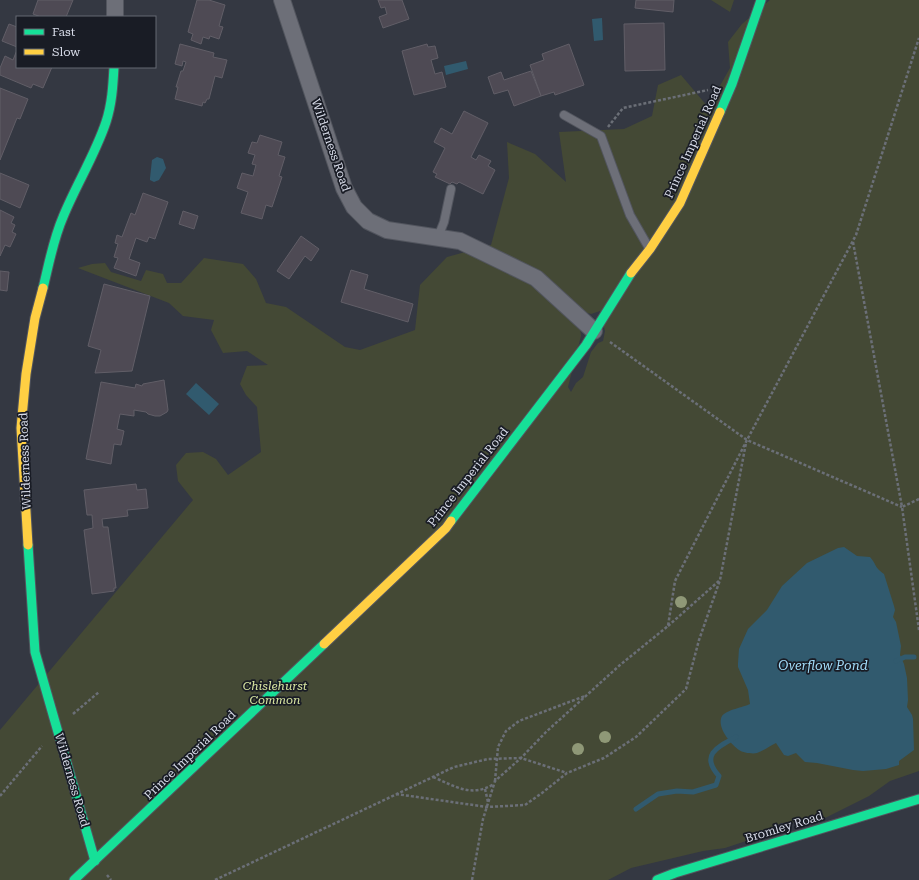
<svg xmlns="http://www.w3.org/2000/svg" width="919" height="880" viewBox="0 0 919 880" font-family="'Roboto Serif',serif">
<rect width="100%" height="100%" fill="#343842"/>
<!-- green -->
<g fill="#444935" fill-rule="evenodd">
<path d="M711,0H734L730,12Z"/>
<path d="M770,0H919V771L890,781L869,796L823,819L807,822L781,823L749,840L725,848L703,851L631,868L608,880H0V730L193,500L178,481L176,465L186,453L203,452L216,459L228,475L261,452L257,407L246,395L240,384L247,366L268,365L247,351L223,353L211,330L214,320L183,316L169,303L78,268L92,264L105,263L111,272L141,281L146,270L163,274L167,283H181L204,258L243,264L256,279L266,303L286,307L345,347L360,350L415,330L420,285L447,257L491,245L509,178L507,142L535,154L566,182L559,132L624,129L652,116L658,85L681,75L708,107L730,68L728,42L742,24ZM578,310L591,314L600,311L605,331L603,341L598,343L591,352L583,377L576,383L571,392L568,387L581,336Z"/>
</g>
<!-- water -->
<g fill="#315a6e">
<path d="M602,18L603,40L594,41L592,19Z"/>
<path d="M466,61L468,69L446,75L444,66Z"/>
<path d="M157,157L163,159L166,168L159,180L154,182L150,180V178L152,160Z"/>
<path d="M196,383L219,404L209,415L186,394Z"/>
<path d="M844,547L857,556L870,557C877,565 874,567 884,574L894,606L895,610L893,617L896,622L901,646L900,655L904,664L907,678L908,700L907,707L912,715L913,719L914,750L899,761V765L886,769L863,771L853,770L817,763L805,762L796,753L788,756L784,755L776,743C770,746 763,751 757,753C753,754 743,753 739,750C731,744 716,727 722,716C726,710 744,707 750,704L748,690L738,667V663L739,649L748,629L767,610L782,586L807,563L838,548Z"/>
</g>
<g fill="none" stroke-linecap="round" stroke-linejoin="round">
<!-- stream -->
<g stroke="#315a6e" stroke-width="5">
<path d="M896,661L905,657H914"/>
<path d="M636,809L658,794L677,791L693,792L716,785L719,776C700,755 717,747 736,737"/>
</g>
</g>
<!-- building -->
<g fill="#4e4a54" stroke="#615e67">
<path d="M38,0H73L66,17H41L33,14Z"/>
<path d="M197,0H209L225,5L219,26L223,27L219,39L210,36L209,39L203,37L201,44L191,40L193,34L188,32Z"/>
<path d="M378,0H402L409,19L383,28L379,17L387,14L385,7L381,8Z"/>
<path d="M636,0H674L673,12L635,8Z"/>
<path d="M664,23L665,70L625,71L624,24Z"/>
<path d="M9,24L17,27V47L2,41Z"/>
<path d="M180,44L214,53L213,57L227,60L222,78L215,76L209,99H207L205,103L203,102L202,106L175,99L178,87H176L181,71H183L186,62L183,61L182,66L175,64Z"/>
<path d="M427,44L428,47L435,46L438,58L431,60L435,74L442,72L446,87L414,95L402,51Z"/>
<path d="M569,44L584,85L555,95L554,92L541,96L530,65L544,60L542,54Z"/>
<path d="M17,50V67H52L43,88L33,84L31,88L0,75V68L5,56L13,60Z"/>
<path d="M531,71L541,96L514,106L508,90L494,94L488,77L501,72L504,80Z"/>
<path d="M0,88L28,99L20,119L17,118L0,160Z"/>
<path d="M464,111L488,123L471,157L476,160L479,155L491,161L488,166L495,170L483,194L459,182L457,184L452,182L450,184L435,177L437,174L433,172L445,148L434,142L441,128L452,134Z"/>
<path d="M260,135L282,142L278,155L285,157L279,176L282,177L272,207L266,205L262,219L241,213L248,192L237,188L242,173L253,176L256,165L252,164L255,155L248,153L252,142L257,143Z"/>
<path d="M0,173L29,185L20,208L0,199Z"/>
<path d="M143,193L168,202L155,239L149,237L147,242L136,238L129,259L140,263L136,276L114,268L118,258L114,257L118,244L115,243L117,235L122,237L131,213L135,215Z"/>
<path d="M0,210L14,217L11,223L15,225L12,232L16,234L10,247L5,245L0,256Z"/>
<path d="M183,211L198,216L194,229L179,224Z"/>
<path d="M301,236L319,249L311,261L305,256L289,279L277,271Z"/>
<path d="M351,270L368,275L364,289L413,304L408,322L341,302Z"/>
<path d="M0,271L9,272L7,291L0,290Z"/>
<path d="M104,284L150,296L132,371L95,373L101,350L88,346Z"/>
<path d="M164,380L168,410L167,412L160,416H155L148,414L146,412L134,410V416L120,414L117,429L124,431L121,445L114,444L111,464L86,459L101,382L135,388L136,384L142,386L143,384Z"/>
<path d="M136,484L137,490L146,489L148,508L127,510L128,516L102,519L103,527H108L116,588H114V591L92,594L84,530L93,528L92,515H87L84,490Z"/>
</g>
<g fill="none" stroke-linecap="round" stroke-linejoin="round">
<defs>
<g id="lane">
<path d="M564,115L601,136L630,215L649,248"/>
<path d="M438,237L444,222L451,189"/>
</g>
<g id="street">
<path d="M282,0L344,188L354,207L368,221L387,230L460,241L536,278L594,331"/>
<path d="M115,17V0"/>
</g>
<g id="fast">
<path d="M720,112L732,84L761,0"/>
<path d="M43,288C49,264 53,240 63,217C76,185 95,155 106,122C112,104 113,85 114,67"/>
<path d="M451,521L586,345L631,273"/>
<path d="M28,545L35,652L95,861"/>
<path d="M74,880L324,644"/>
<path d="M657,880L675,873L919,799"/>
</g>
<g id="slow">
<path d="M631,273L650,249L680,203L720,112"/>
<path d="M28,545L21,428L26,374L35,318L43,288"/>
<path d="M324,644L446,528L451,521"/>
</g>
</defs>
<!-- lane casing -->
<use href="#lane" stroke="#52555e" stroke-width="10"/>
<!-- street casing -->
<use href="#street" stroke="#52555e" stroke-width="18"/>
<!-- fast casing -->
<use href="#fast" stroke="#52555e" stroke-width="11"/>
<!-- slow casing -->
<use href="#slow" stroke="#52555e" stroke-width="11"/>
<!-- path -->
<g stroke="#6b6f77" stroke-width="2.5" stroke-dasharray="3 2" stroke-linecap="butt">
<path d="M608,127L623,108L708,90"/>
<path d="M853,242L902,507"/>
<path d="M610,342L747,440L902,507"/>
<path d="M919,499L902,507L919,630"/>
<path d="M668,626L720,580"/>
<path d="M73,714L99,692"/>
<path d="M433,777C455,786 471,798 494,784"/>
<path d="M495,781L498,747L506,731L519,721L585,696"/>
<path d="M485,789L488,802"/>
<path d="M396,794L487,807L525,805L542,793L567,773L604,758L636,737L686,689L699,640L720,580L746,443"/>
<path d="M0,796L42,746"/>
<path d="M107,875L111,880"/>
<path d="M215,880L454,767L488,759L521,758L567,773"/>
<path d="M472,880L483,819L495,781L521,758L546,732L620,665L668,626L675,581L747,440L856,235L919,38"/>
</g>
<!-- lane -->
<use href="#lane" stroke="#6d6f78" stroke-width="8"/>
<!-- street -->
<use href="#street" stroke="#6d6f78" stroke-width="16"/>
<!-- fast -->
<use href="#fast" stroke="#16e098" stroke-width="9"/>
<!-- slow -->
<use href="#slow" stroke="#ffcf43" stroke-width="9"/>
</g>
<!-- trees -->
<g fill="#8f9877">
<circle cx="681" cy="602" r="6"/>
<circle cx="605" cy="737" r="6"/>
<circle cx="578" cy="749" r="6"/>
</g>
<g text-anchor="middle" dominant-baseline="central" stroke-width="3.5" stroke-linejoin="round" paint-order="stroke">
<!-- street labels -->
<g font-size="12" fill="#d7dbe8" stroke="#191c25">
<text transform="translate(693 142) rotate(-66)">Prince Imperial Road</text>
<text transform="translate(331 145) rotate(71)">Wilderness Road</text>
<text transform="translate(25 461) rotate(-92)">Wilderness Road</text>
<text transform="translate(468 477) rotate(-52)">Prince Imperial Road</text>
<text transform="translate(190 755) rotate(-44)">Prince Imperial Road</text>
<text transform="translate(72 780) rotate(74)">Wilderness Road</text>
<text transform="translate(784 827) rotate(-17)">Bromley Road</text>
</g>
<!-- park labels -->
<g font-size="12" font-style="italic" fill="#d9e6a2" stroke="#191c25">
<text x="275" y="686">Chislehurst<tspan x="275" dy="14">Common</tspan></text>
</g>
<!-- water labels -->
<g font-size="13" font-style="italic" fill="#a3ddfa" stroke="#191c25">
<text x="823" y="665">Overflow Pond</text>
</g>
</g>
<!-- legend -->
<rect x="16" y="16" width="140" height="52" fill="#191c25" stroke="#656873"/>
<rect x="24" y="29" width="20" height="6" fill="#16e098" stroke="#656873"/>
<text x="52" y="36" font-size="12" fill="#d7dbe8">Fast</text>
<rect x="24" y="49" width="20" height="6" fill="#ffcf43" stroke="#656873"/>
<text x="52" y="56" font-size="12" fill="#d7dbe8">Slow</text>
</svg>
